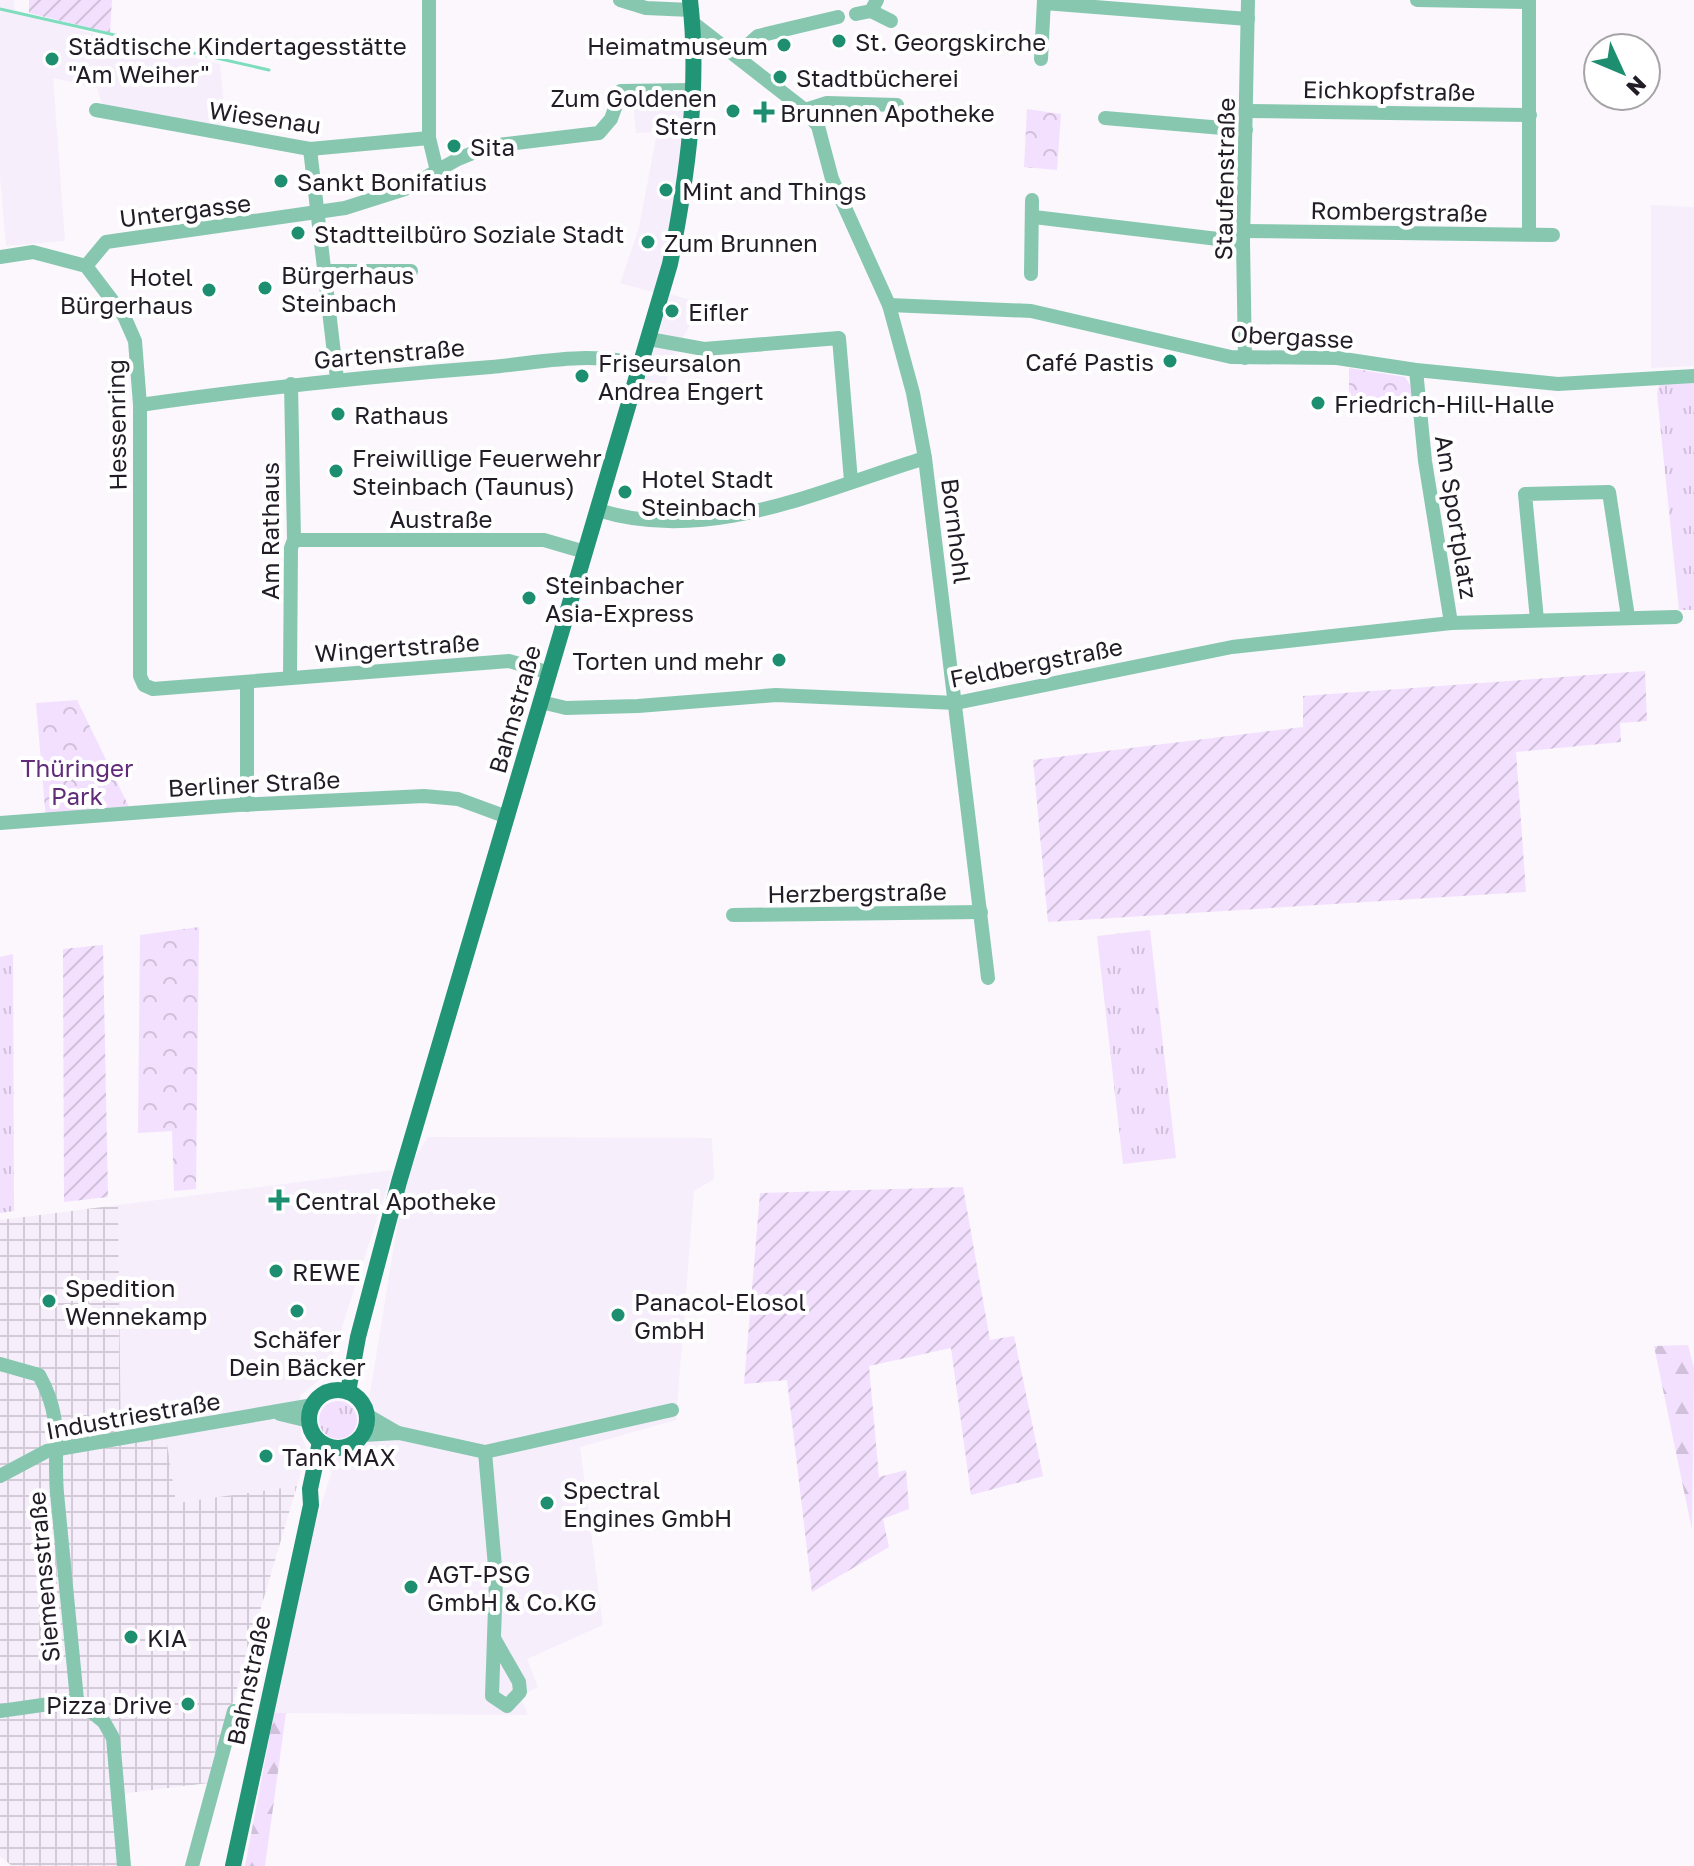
<svg xmlns="http://www.w3.org/2000/svg" width="1694" height="1866" viewBox="0 0 1694 1866" font-family="'Golos Text',sans-serif">
<defs>
<pattern id="industrial-grid" width="8" height="8" patternUnits="userSpaceOnUse" patternTransform="scale(2)"><rect width="8" height="8" fill="#f7eefc"/><path d="M0 4h8M4 0v8" fill="none" stroke="#d3ccd8"/></pattern>
<pattern id="grass-tufts" width="24" height="20" patternUnits="userSpaceOnUse" patternTransform="scale(2)"><rect width="24" height="20" fill="#f3e0fe"/><path d="M3 7l-1-3M5 7V3M7 7l1-3M15 17l-1-3M17 17v-4M19 17l1-3" fill="none" stroke="#d0c0da"/></pattern>
<pattern id="forest-firs" width="22" height="20" patternUnits="userSpaceOnUse" patternTransform="scale(2)"><rect width="22" height="20" fill="#f3e0fe"/><path d="M5 1l3.5 6h-7zM16 11l3.5 6h-7z" fill="#d0c0da"/></pattern>
<pattern id="park-crowns" width="20" height="18" patternUnits="userSpaceOnUse" patternTransform="scale(2)"><rect width="20" height="18" fill="#f3e0fe"/><path d="M2 6a3 3 0 1 1 6 0M12 15a3 3 0 1 1 6 0" fill="none" stroke="#d0c0da"/></pattern>
<pattern id="garden-furrows" width="10" height="10" patternUnits="userSpaceOnUse" patternTransform="scale(2)"><rect width="10" height="10" fill="#f3e0fe"/><path d="M-1 1l2-2M0 10L10 0M9 11l2-2" fill="none" stroke="#d0c0da"/></pattern>
</defs>
<rect width="100%" height="100%" fill="#fbf7fd"/>
<!-- built -->
<g fill="#f7eefc">
<path d="M0,0H14L15,10L110,39L220,64L226,130L103,107L97,88L53,78L65,241L6,246L0,177Z"/>
<path d="M692,90L660,294L620,283L639,228L657,132L636,133L632,91Z"/>
<path d="M1651,205L1694,207V366L1651,368Z"/>
<path d="M669,294L694,301L693,319L673,357L665,386L645,381Z"/>
<path d="M428,1137L712,1138L714,1179L694,1191L676,1420L580,1447L603,1625L527,1659L538,1687L520,1696L528,1715L274,1713L297,1581L336,1458L362,1443L406,1171Z"/>
<path d="M393,1170L327,1373L300,1396L301,1434L307,1450L297,1486L176,1503L121,1444L118,1205Z"/>
</g>
<!-- industrial -->
<path fill="url(#industrial-grid)" d="M118,1205L121,1444L166,1437L176,1503L297,1486L209,1783L112,1795L118,1866H12L0,1856V1220Z"/>
<!-- grass -->
<g fill="url(#grass-tufts)">
<path d="M1660,382H1694V610H1679L1657,394Z"/>
<path d="M1150,930L1176,1158L1123,1164L1097,936Z"/>
<path d="M13,954L14,1211L0,1213V957Z"/>
<circle cx="338" cy="1420" r="19"/>
</g>
<!-- forest -->
<g fill="url(#forest-firs)">
<path d="M1688,1345L1694,1368L1692,1530L1654,1346Z"/>
<path d="M274,1713H286L265,1866H245Z"/>
</g>
<!-- park -->
<g fill="url(#park-crowns)">
<path d="M1027,109L1061,114L1057,170L1024,167Z"/>
<path d="M1349,368L1405,377L1412,388L1410,412H1349Z"/>
<path d="M77,700L131,811L46,819L36,703Z"/>
<path d="M199,927L196,1189L174,1191L172,1131L138,1133L140,935Z"/>
</g>
<!-- garden -->
<g fill="url(#garden-furrows)">
<path d="M29,0H112L110,33L29,13Z"/>
<path d="M1645,671L1647,721L1620,723L1621,742L1516,752L1526,892L1048,922L1033,760L1303,727V696Z"/>
<path d="M103,945L108,1197L64,1202L63,949Z"/>
<path d="M963,1187L990,1340L1014,1336L1043,1476L971,1495L951,1348L869,1366L879,1477L906,1470L909,1509L883,1519L889,1547L812,1592L787,1380L744,1384L760,1193Z"/>
</g>
<g fill="none" stroke-linecap="round" stroke-linejoin="round">
<!-- stream -->
<path stroke="#7eddbc" stroke-width="3" d="M0,9L269,70"/>
<!-- minor -->
<g stroke="#87c7af" stroke-width="14">
<path d="M429,0V138L437,171"/>
<path d="M620,0L646,8L691,10"/>
<path d="M1417,0L1529,2"/>
<path d="M1044,3L1248,19"/>
<path d="M871,11L891,21"/>
<path d="M856,14L871,11L877,0"/>
<path d="M692,22L805,110L818,126L832,179L889,305L913,393L925,458L988,978"/>
<path d="M738,54L758,36L838,17"/>
<path d="M1041,59L1044,0"/>
<path d="M96,110L310,149L429,138"/>
<path d="M805,110L827,103L897,105"/>
<path d="M1247,111L1530,115"/>
<path d="M1105,118L1246,130"/>
<path d="M310,149L337,379"/>
<path d="M1034,217L1243,242"/>
<path d="M1244,231L1553,235"/>
<path d="M1529,234V0"/>
<path d="M0,257L33,252L86,266L124,316L135,341L140,405V676L144,685L153,689L509,661L550,673"/>
<path d="M86,266L106,242L345,208L405,189L458,159L490,146L599,133L611,119L621,91L692,90"/>
<path d="M323,271H411"/>
<path d="M1031,274L1032,200"/>
<path d="M889,305L1031,311L1231,357L1337,358L1416,370L1558,384L1694,376"/>
<path d="M649,339L704,349L839,338L851,481"/>
<path d="M1245,358L1243,242L1248,0"/>
<path d="M1416,370L1425,461L1451,623"/>
<path d="M140,405C257,388 374,376 491,367C539,363 597,349 642,367"/>
<path d="M598,510C708,545 821,490 925,458"/>
<path d="M294,540H544L585,552"/>
<path d="M1537,620L1525,494L1609,492L1628,617"/>
<path d="M290,678L291,548L294,540L291,384"/>
<path d="M247,683V805"/>
<path d="M541,702L566,708L638,706L776,695L956,703L1232,647L1451,623L1676,617"/>
<path d="M0,823L238,805L424,796L458,799L507,817"/>
<path d="M733,915L981,912"/>
<path d="M0,1364L39,1375C64,1420 53,1446 57,1493C64,1562 70,1631 77,1700"/>
<path d="M280,1414L309,1421"/>
<path d="M367,1415L398,1433"/>
<path d="M363,1435L399,1433L485,1452L672,1410"/>
<path d="M485,1452L496,1578L492,1696L507,1706L520,1692L519,1682L495,1640"/>
<path d="M0,1476L47,1451L313,1405"/>
<path d="M0,1711L77,1700L104,1722L113,1738L124,1866"/>
<path d="M192,1866L234,1711"/>
</g>
<!-- major -->
<g stroke="#219575" stroke-width="16">
<circle cx="338" cy="1419" r="29"/>
<path d="M348,1392L358,1337L399,1182L670,264C687,178 700,87 690,0"/>
<path d="M233,1866L311,1505L310,1489L320,1442"/>
</g>
</g>
<!-- markers -->
<g fill="#1d8e6f" stroke="#fff" stroke-width="3">
<circle cx="839" cy="41" r="8"/>
<circle cx="784" cy="45" r="8"/>
<circle cx="52" cy="59" r="8"/>
<circle cx="780" cy="77" r="8"/>
<circle cx="733" cy="111" r="8"/>
<path d="M760 100h8v8h8v8h-8v8h-8v-8h-8v-8h8z"/>
<circle cx="454" cy="146" r="8"/>
<circle cx="281" cy="181" r="8"/>
<circle cx="666" cy="190" r="8"/>
<circle cx="298" cy="233" r="8"/>
<circle cx="648" cy="242" r="8"/>
<circle cx="265" cy="288" r="8"/>
<circle cx="209" cy="290" r="8"/>
<circle cx="672" cy="311" r="8"/>
<circle cx="1170" cy="361" r="8"/>
<circle cx="582" cy="376" r="8"/>
<circle cx="1318" cy="403" r="8"/>
<circle cx="338" cy="414" r="8"/>
<circle cx="336" cy="471" r="8"/>
<circle cx="625" cy="492" r="8"/>
<circle cx="529" cy="598" r="8"/>
<circle cx="779" cy="660" r="8"/>
<path d="M275 1188h8v8h8v8h-8v8h-8v-8h-8v-8h8z"/>
<circle cx="276" cy="1271" r="8"/>
<circle cx="49" cy="1301" r="8"/>
<circle cx="297" cy="1311" r="8"/>
<circle cx="618" cy="1315" r="8"/>
<circle cx="266" cy="1456" r="8"/>
<circle cx="547" cy="1503" r="8"/>
<circle cx="411" cy="1587" r="8"/>
<circle cx="131" cy="1637" r="8"/>
<circle cx="188" cy="1704" r="8"/>
</g>
<g text-anchor="middle" dominant-baseline="central" stroke-width="8" stroke-linejoin="round" paint-order="stroke">
<!-- poi labels -->
<g font-size="24" fill="#221c26" stroke="#fff" text-anchor="start">
<text x="855" y="41">St. Georgskirche</text>
<text x="68" y="45">Städtische Kindertagesstätte<tspan x="68" dy="28">"Am Weiher"</tspan></text>
<text x="768" y="45" text-anchor="end">Heimatmuseum</text>
<text x="796" y="77">Stadtbücherei</text>
<text x="717" y="97" text-anchor="end">Zum Goldenen<tspan x="717" dy="28">Stern</tspan></text>
<text x="780" y="112">Brunnen Apotheke</text>
<text x="470" y="146">Sita</text>
<text x="297" y="181">Sankt Bonifatius</text>
<text x="682" y="190">Mint and Things</text>
<text x="314" y="233">Stadtteilbüro Soziale Stadt</text>
<text x="664" y="242">Zum Brunnen</text>
<text x="281" y="274">Bürgerhaus<tspan x="281" dy="28">Steinbach</tspan></text>
<text x="193" y="276" text-anchor="end">Hotel<tspan x="193" dy="28">Bürgerhaus</tspan></text>
<text x="688" y="311">Eifler</text>
<text x="1154" y="361" text-anchor="end">Café Pastis</text>
<text x="598" y="362">Friseursalon<tspan x="598" dy="28">Andrea Engert</tspan></text>
<text x="1334" y="403">Friedrich-Hill-Halle</text>
<text x="354" y="414">Rathaus</text>
<text x="352" y="457">Freiwillige Feuerwehr<tspan x="352" dy="28">Steinbach (Taunus)</tspan></text>
<text x="641" y="478">Hotel Stadt<tspan x="641" dy="28">Steinbach</tspan></text>
<text x="545" y="584">Steinbacher<tspan x="545" dy="28">Asia-Express</tspan></text>
<text x="763" y="660" text-anchor="end">Torten und mehr</text>
<text x="295" y="1200">Central Apotheke</text>
<text x="292" y="1271">REWE</text>
<text x="65" y="1287">Spedition<tspan x="65" dy="28">Wennekamp</tspan></text>
<text x="634" y="1301">Panacol-Elosol<tspan x="634" dy="28">GmbH</tspan></text>
<text x="297" y="1338" text-anchor="middle">Schäfer<tspan x="297" dy="28">Dein Bäcker</tspan></text>
<text x="282" y="1456">Tank MAX</text>
<text x="563" y="1489">Spectral<tspan x="563" dy="28">Engines GmbH</tspan></text>
<text x="427" y="1573">AGT-PSG<tspan x="427" dy="28">GmbH &amp; Co.KG</tspan></text>
<text x="147" y="1637">KIA</text>
<text x="172" y="1704" text-anchor="end">Pizza Drive</text>
</g>
<!-- street labels -->
<g font-size="24" fill="#221c26" stroke="#fff">
<text transform="translate(1389 90) rotate(1)">Eichkopfstraße</text>
<text transform="translate(265 117) rotate(8)">Wiesenau</text>
<text transform="translate(1224 179) rotate(-89)">Staufenstraße</text>
<text transform="translate(185 210) rotate(-7)">Untergasse</text>
<text transform="translate(1399 211) rotate(1)">Rombergstraße</text>
<text transform="translate(1292 336) rotate(3)">Obergasse</text>
<text transform="translate(389 353) rotate(-5)">Gartenstraße</text>
<text transform="translate(116 425) rotate(-91)">Hessenring</text>
<text transform="translate(1457 517) rotate(81)">Am Sportplatz</text>
<text x="441" y="518">Austraße</text>
<text transform="translate(269 531) rotate(-90)">Am Rathaus</text>
<text transform="translate(957 531) rotate(83)">Bornhohl</text>
<text transform="translate(397 647) rotate(-4)">Wingertstraße</text>
<text transform="translate(1036 662) rotate(-11)">Feldbergstraße</text>
<text transform="translate(514 709) rotate(-74)">Bahnstraße</text>
<text transform="translate(254 783) rotate(-3)">Berliner Straße</text>
<text transform="translate(857 892) rotate(-1)">Herzbergstraße</text>
<text transform="translate(133 1415) rotate(-10)">Industriestraße</text>
<text transform="translate(43 1577) rotate(-95)">Siemensstraße</text>
<text transform="translate(248 1680) rotate(-78)">Bahnstraße</text>
</g>
<!-- park labels -->
<g font-size="24" fill="#602b79" stroke="#fff">
<text x="77" y="767">Thüringer<tspan x="77" dy="28">Park</tspan></text>
</g>
</g>
<!-- north arrow -->
<g transform="translate(1622 72) rotate(134)"><circle r="38" fill="#ffffff" stroke="#a7a4a8" stroke-width="2"/>
<path d="M0-6L14 30L0 20L-14 30Z" fill="#1d8e6f"/>
<text y="-12" font-size="22" font-weight="bold" text-anchor="middle" fill="#221c26">N</text>
</g>
</svg>
